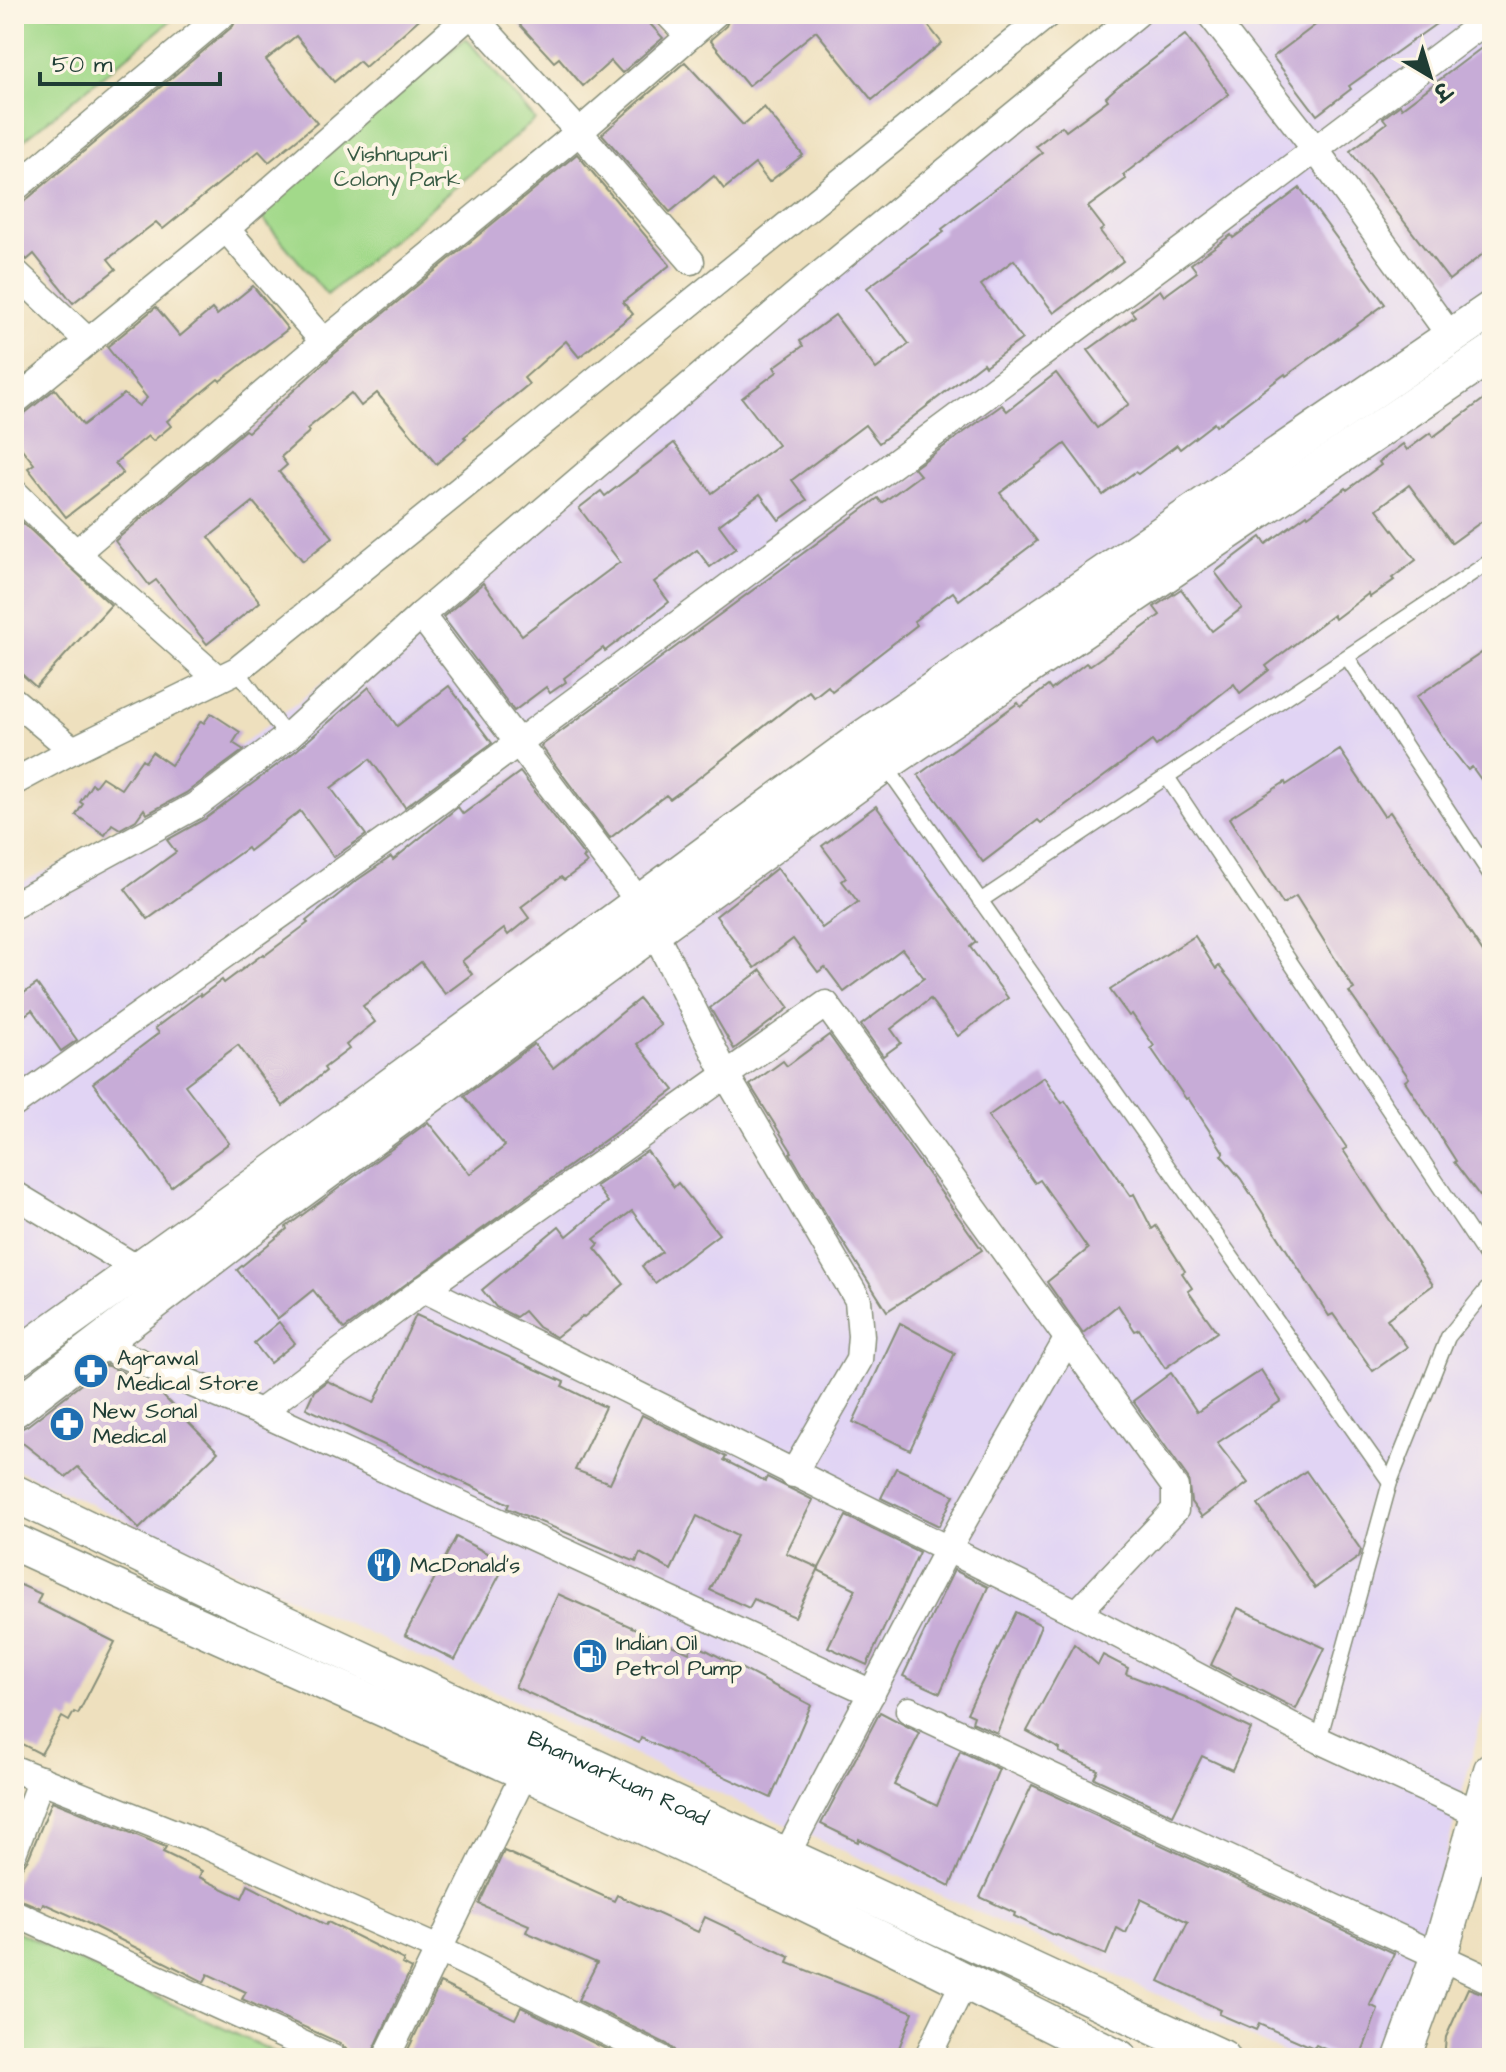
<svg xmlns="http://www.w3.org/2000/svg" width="1506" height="2072" viewBox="0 0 1506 2072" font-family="'Architects Daughter','Playpen Sans Deva',sans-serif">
<rect width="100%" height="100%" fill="#fcf5e5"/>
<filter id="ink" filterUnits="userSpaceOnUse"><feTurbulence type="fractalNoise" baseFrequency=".0125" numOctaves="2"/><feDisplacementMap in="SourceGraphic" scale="16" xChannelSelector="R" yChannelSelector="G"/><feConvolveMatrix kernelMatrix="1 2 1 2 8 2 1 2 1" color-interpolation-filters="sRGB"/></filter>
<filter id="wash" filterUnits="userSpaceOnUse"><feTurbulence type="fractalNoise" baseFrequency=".006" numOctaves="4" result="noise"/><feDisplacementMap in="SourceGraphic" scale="32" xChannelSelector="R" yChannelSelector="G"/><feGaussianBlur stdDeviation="1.8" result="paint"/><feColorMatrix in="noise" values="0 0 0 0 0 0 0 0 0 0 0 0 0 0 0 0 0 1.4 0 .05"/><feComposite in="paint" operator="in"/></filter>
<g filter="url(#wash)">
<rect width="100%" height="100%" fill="#eee0be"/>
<!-- built -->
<path fill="#e1d4f4" d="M1148,14H1492V1680L1392,2058H1296L228,1569L14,1468V886L84,853L232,752L476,566Z"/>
<!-- green -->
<g fill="#a2d98a" stroke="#608b5f" stroke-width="2">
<path d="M14,14H179L14,148Z"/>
<path d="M466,38L535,120L327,295L258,213Z"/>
<path d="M14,1930L287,2058H14Z"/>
</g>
<g id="blocks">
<!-- building -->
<g fill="#c7acd7">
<path d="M239,14H425L365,67L359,61L334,82L296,36L266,60L317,123L269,162L259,151L163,229L156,222L108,259L116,269L73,303L34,254L27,260L14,245V210L233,26Z"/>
<path d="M510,14H641L663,38L622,73L611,61L583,86L559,58L554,62Z"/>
<path d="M731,14H919L942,43L872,100L816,31L748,86L710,40L726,26Z"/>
<path d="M1330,14H1450L1349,86L1351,89L1317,115L1273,57Z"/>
<path d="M1185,35L1229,94L1123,175L1126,179L1088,207L1104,228L1100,231L1123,261L1054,313L1014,260L981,285L1022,339L985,366L983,363L879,443L865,425L792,480L807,500L779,520L760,494L719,525L736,548L710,567L697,550L654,582L669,602L605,651L603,648L564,678L566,682L550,693L546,687L514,711L443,617L483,583L522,635L620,562L579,508L601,491L605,496L674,443L712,493L778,445L742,398L777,372L774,367L803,346L800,341L835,315L876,369L909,344L867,288L944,232L942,229L1042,153L1036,146L1062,126L1066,131L1108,100L1106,97L1117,87Z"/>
<path d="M1492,40V247L1449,280L1350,151L1387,123L1383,118L1400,105L1402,108Z"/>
<path d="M685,62L743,125L764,107L803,155L769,182L755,164L724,189L714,176L670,212L602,134Z"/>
<path d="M577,154L670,265L623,302L633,314L579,357L566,341L524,378L529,384L464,437L466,439L436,464L377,393L361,406L351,393L307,429L309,432L281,457L287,465L279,472L333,537L303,561L253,502L209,537L260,602L207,644L156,580L149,585L115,541L245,430L248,432L334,354Z"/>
<path d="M1300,188L1385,304L1286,376L1285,374L1216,426L1214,423L1180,449L1177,445L1138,474L1135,472L1103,495L1065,444L1000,493L1037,541L959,600L953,592L914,621L917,625L832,691L828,686L814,697L809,691L696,780L670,799L666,795L610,838L541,746L878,498L882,503L920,475L914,468L1002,405L1007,411L1056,373L1097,428L1129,404L1088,350L1135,316L1131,311L1160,290L1164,296L1197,272L1191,264L1231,235L1233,238Z"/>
<path d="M253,286L288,329L220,381L218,379L167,421L171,426L153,441L148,436L115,463L123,473L66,517L28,468L34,464L14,439V418L24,414L55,389L83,425L124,394L139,406L147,398L107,347L156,307L180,336L212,309L217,315Z"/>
<path d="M1492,393V514L1452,543L1409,485L1377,509L1416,560L1392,578L1394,580L1370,597L1368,594L1335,619L1333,615L1266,666L1269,670L1240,693L1234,684L1156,746L1152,741L1041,823L1038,820L983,862L918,775L1018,703L1021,707L1048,686L1051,690L1086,663L1089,666L1118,646L1160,615L1154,607L1181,589L1212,631L1242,608L1215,572L1261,537L1266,544L1307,514L1308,516L1346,488L1347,490L1381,465L1379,462L1403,444L1407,450L1430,433L1433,437Z"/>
<path d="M22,522L111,605L36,687L14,667V529Z"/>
<path d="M1492,646V795L1472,767L1468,770L1446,742L1416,697Z"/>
<path d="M449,686L492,743L405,807L370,759L331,788L366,835L334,857L300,811L249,851L247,848L148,919L125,889L176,852L167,840L205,819L297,750L369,687L397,726Z"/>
<path d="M211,713L240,732L233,743L244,750L186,793L147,814L144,809L136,820L120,829L112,824L105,835L76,815L83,804L80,802L92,784L95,786L102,777L121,789L142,759L145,762L152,752L171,765L201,721L204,723Z"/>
<path d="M1340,750L1384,816L1390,812L1492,966V1212L1454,1162L1456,1161L1405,1081L1409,1078L1349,992L1354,989L1296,896L1283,904L1229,818L1285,782L1286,785Z"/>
<path d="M520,772L585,857L583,858L587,863L564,880L561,877L521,907L529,918L508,935L504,929L462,961L472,974L445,994L421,962L363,1006L375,1022L346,1045L349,1049L324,1068L326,1071L283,1106L238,1045L185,1085L229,1143L171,1187L93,1083L159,1033L155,1028L200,994L201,996L222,980L224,983L263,954L264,956L308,923L306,921L353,883L391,857L393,860L458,807L463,814Z"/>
<path d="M876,806L976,942L970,947L1008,998L958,1036L930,999L891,1029L901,1043L883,1056L861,1025L924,978L902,949L844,992L825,967L818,972L793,939L755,968L716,916L777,868L822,928L858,902L842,881L846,878L822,846Z"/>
<path d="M1195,936L1216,969L1219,966L1251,1007L1347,1148L1343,1150L1433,1285L1387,1319L1407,1347L1373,1371L1333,1314L1329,1316L1241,1179L1221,1155L1224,1153L1188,1098L1186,1099L1151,1048L1154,1046L1132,1014L1129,1016L1110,990Z"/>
<path d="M761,970L789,1008L734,1049L710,1008Z"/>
<path d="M37,984L77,1040L61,1051L32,1010L14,1023V1000Z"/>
<path d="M639,999L661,1025L637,1044L674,1090L344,1329L313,1290L277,1319L237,1270L287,1229L286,1227L428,1122L470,1174L505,1146L464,1096L534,1044L553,1068Z"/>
<path d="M829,1035L982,1250L887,1311L833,1226L790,1153L792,1152L750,1085L783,1061L787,1066Z"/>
<path d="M1044,1077L1062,1103L1065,1101L1131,1196L1134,1194L1152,1229L1156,1226L1185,1271L1182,1273L1192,1288L1188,1291L1217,1332L1165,1368L1139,1329L1135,1331L1118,1305L1083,1333L1047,1282L1088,1249L1040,1180L1035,1183L988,1116Z"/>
<path d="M647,1151L674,1187L678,1183L719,1234L655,1283L642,1266L662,1252L632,1211L594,1239L599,1244L595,1248L624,1284L584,1317L583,1316L556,1337L538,1327L524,1311L516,1317L496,1307L482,1290L559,1226L567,1236L608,1202L596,1186Z"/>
<path d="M416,1315L564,1382L562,1386L605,1407L575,1470L610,1483L642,1415L713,1450L726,1457L724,1460L765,1481L767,1477L813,1500L786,1553L819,1568L795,1617L754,1599L749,1608L710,1590L737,1536L697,1516L671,1570L640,1553L636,1562L507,1508L509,1504L306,1408L314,1391L327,1381L374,1403Z"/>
<path d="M279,1322L295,1343L270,1363L254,1343Z"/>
<path d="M900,1323L955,1353L910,1450L853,1422Z"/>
<path d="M106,1365L138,1379L137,1385L161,1394L218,1452L139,1529L78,1467L66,1477L14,1436V1432L27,1426Z"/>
<path d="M1261,1370L1281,1401L1217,1443L1248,1483L1202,1517L1191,1502L1188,1478L1133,1401L1171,1373L1197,1412Z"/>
<path d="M896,1468L954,1495L939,1526L881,1498Z"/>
<path d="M1306,1471L1361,1550L1359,1557L1315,1588L1258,1505Z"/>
<path d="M846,1516L919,1552L867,1665L828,1647L856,1589L818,1570Z"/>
<path d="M456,1537L506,1563L455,1660L405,1635Z"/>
<path d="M954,1570L988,1587L940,1693L903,1676Z"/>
<path d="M14,1582L41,1594L37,1603L115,1642L78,1714L74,1712L69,1721L62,1717L41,1754L14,1740Z"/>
<path d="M558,1594L689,1653L693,1643L811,1705L771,1798L641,1738L639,1743L515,1687Z"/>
<path d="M1238,1608L1325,1648L1296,1709L1211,1665Z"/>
<path d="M1016,1612L1041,1625L997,1733L972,1722L974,1716L967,1713Z"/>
<path d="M1074,1644L1098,1665L1103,1655L1128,1668L1126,1674L1185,1697L1251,1729L1232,1770L1202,1756L1173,1815L1094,1778L1098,1770L1059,1752L1060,1749L1027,1731Z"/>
<path d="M880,1712L920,1733L894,1785L937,1806L960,1751L999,1769L950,1886L859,1839L858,1842L821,1824Z"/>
<path d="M1032,1785L1394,1953L1370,2005L1378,2009L1360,2058H1344L1316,2045L1314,2048L1259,2024L1256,2030L1219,2014L1221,2010L1159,1981L1188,1922L1141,1899L1126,1933L1117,1928L1106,1955L1057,1935L1055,1936L1014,1916L1015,1913L980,1897Z"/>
<path d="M52,1801L166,1847L163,1852L202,1871L199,1877L242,1898L248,1885L326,1925L328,1922L404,1960L402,1964L411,1969L370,2058H349L346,2049L340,2043L242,1999L246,1992L208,1974L204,1982L83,1921L43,1903L41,1908L14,1897V1886L20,1870L29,1857Z"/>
<path d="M504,1851L614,1901L617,1895L698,1932L705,1917L790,1957L788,1963L913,2012L895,2058H676L674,2050L667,2044L578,2000L597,1963L526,1932L529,1925L479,1904Z"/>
<path d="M440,1983L515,2019L521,2007L624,2058H404Z"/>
<path d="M1468,1988L1492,1997V2058H1444L1446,2037Z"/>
</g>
</g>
</g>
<g filter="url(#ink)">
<use href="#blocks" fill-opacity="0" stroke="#868e79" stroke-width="2"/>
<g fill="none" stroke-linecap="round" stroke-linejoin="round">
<defs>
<g id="lane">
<path d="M1347,657L1492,877"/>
<path d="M237,670L287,737"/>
<path d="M885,765L1390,1482"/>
<path d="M1167,777L1492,1265"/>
<path d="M980,901L1492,560"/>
<path d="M1319,1740L1390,1482L1448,1337L1492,1283"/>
</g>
<g id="street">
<path d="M668,14L689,36"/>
<path d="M1210,14L1315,149L1451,337"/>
<path d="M14,189L223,14"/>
<path d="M226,229L324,342"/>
<path d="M14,271L88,341"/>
<path d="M14,402L226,229L471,14L579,132L691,261"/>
<path d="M14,492L76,553L218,679"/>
<path d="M76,553L324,342L579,132L715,14"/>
<path d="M421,615L640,903L726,1075L858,1300L861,1336L859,1360L793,1474"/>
<path d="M14,701L73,750"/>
<path d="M14,782L73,750L237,670L1048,14"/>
<path d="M14,905L195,806L287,737L421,615L812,281L1137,14"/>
<path d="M14,1104L406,826L1190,244L1492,16"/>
<path d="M14,1194L138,1269"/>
<path d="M424,1289L1077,1613L1319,1740L1492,1820"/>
<path d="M97,1344L260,1412L872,1693"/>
<path d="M260,1412L424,1289L826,1004L1175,1487V1510L1077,1613"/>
<path d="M909,1710L1492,1981"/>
<path d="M14,1769L200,1843L438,1949L660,2058"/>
<path d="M14,1851L41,1779"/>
<path d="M785,1857L948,1548L1068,1338"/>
<path d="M14,1913L333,2058"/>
<path d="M386,2058L525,1772"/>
<path d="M927,2058L965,1980"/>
</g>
<g id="secondary">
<path d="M14,1359L258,1184L865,737L1492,309"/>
<path d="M14,1409L276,1208L653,931L884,764L1492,353"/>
<path id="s1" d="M14,1493L229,1598L1222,2058"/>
<path d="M14,1542C183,1620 353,1694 523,1771C724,1861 922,1959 1119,2058"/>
<path d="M1402,2058L1439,1956L1492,1770"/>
</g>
</defs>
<!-- lane casing -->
<use href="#lane" stroke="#868e79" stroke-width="17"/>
<!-- street casing -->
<use href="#street" stroke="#868e79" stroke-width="29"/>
<!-- secondary casing -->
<use href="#secondary" stroke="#868e79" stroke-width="39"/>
<!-- lane -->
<use href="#lane" stroke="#fff" stroke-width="14"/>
<!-- street -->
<use href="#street" stroke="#fff" stroke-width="26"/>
<!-- secondary -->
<use href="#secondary" stroke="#fff" stroke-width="36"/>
</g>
</g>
<!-- icons -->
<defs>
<symbol id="pharmacy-disc" viewBox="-11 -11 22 22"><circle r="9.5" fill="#1f6fb2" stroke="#fcf5e5"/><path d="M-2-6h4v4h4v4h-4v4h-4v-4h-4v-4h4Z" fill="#fff"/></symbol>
<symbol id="restaurant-disc" viewBox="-11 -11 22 22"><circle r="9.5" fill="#1f6fb2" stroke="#fcf5e5"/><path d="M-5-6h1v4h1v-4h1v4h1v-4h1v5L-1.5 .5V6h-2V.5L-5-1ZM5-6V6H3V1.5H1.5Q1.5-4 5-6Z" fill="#fff"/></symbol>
<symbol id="fuel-disc" viewBox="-11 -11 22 22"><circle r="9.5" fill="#1f6fb2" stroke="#fcf5e5"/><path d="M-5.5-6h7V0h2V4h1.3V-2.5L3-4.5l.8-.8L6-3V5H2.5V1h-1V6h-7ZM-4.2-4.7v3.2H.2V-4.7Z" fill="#fff"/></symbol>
</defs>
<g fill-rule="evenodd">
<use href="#pharmacy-disc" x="71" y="1351" width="40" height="40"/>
<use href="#pharmacy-disc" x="47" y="1404" width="40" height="40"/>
<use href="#restaurant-disc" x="364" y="1545" width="40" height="40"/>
<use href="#fuel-disc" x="570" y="1636" width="40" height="40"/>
</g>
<g text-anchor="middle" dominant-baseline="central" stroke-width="8" stroke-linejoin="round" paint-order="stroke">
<!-- park labels -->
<g font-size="22" fill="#395c45" stroke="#fcf5e5">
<text x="397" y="154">Vishnupuri<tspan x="397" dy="25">Colony Park</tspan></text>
</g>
<!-- poi labels -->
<g font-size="22" fill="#1f3d34" stroke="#fcf5e5" text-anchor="start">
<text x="117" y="1358">Agrawal<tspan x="117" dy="25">Medical Store</tspan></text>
<text x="93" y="1411">New Sonal<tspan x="93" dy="25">Medical</tspan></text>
<text x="410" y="1565">McDonald's</text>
<text x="616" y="1643">Indian Oil<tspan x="616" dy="25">Petrol Pump</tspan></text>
</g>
<!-- street labels -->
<g font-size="22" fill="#1f3d34" stroke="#fcf5e5">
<text stroke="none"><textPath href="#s1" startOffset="668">Bhanwarkuan Road</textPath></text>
</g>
</g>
<!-- margin -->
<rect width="1506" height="2072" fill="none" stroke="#fcf5e5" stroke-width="48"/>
<!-- north arrow -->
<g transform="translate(1430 76) rotate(142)" stroke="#fcf5e5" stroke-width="6" paint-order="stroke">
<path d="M0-6L14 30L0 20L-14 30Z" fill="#1f3d34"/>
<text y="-12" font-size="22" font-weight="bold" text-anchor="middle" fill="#1f3d34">उ</text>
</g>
<!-- scale -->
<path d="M40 72v12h180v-12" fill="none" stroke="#1f3d34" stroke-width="4"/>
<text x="52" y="72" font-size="24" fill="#1f3d34" stroke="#fcf5e5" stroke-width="6" paint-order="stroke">50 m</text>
</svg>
